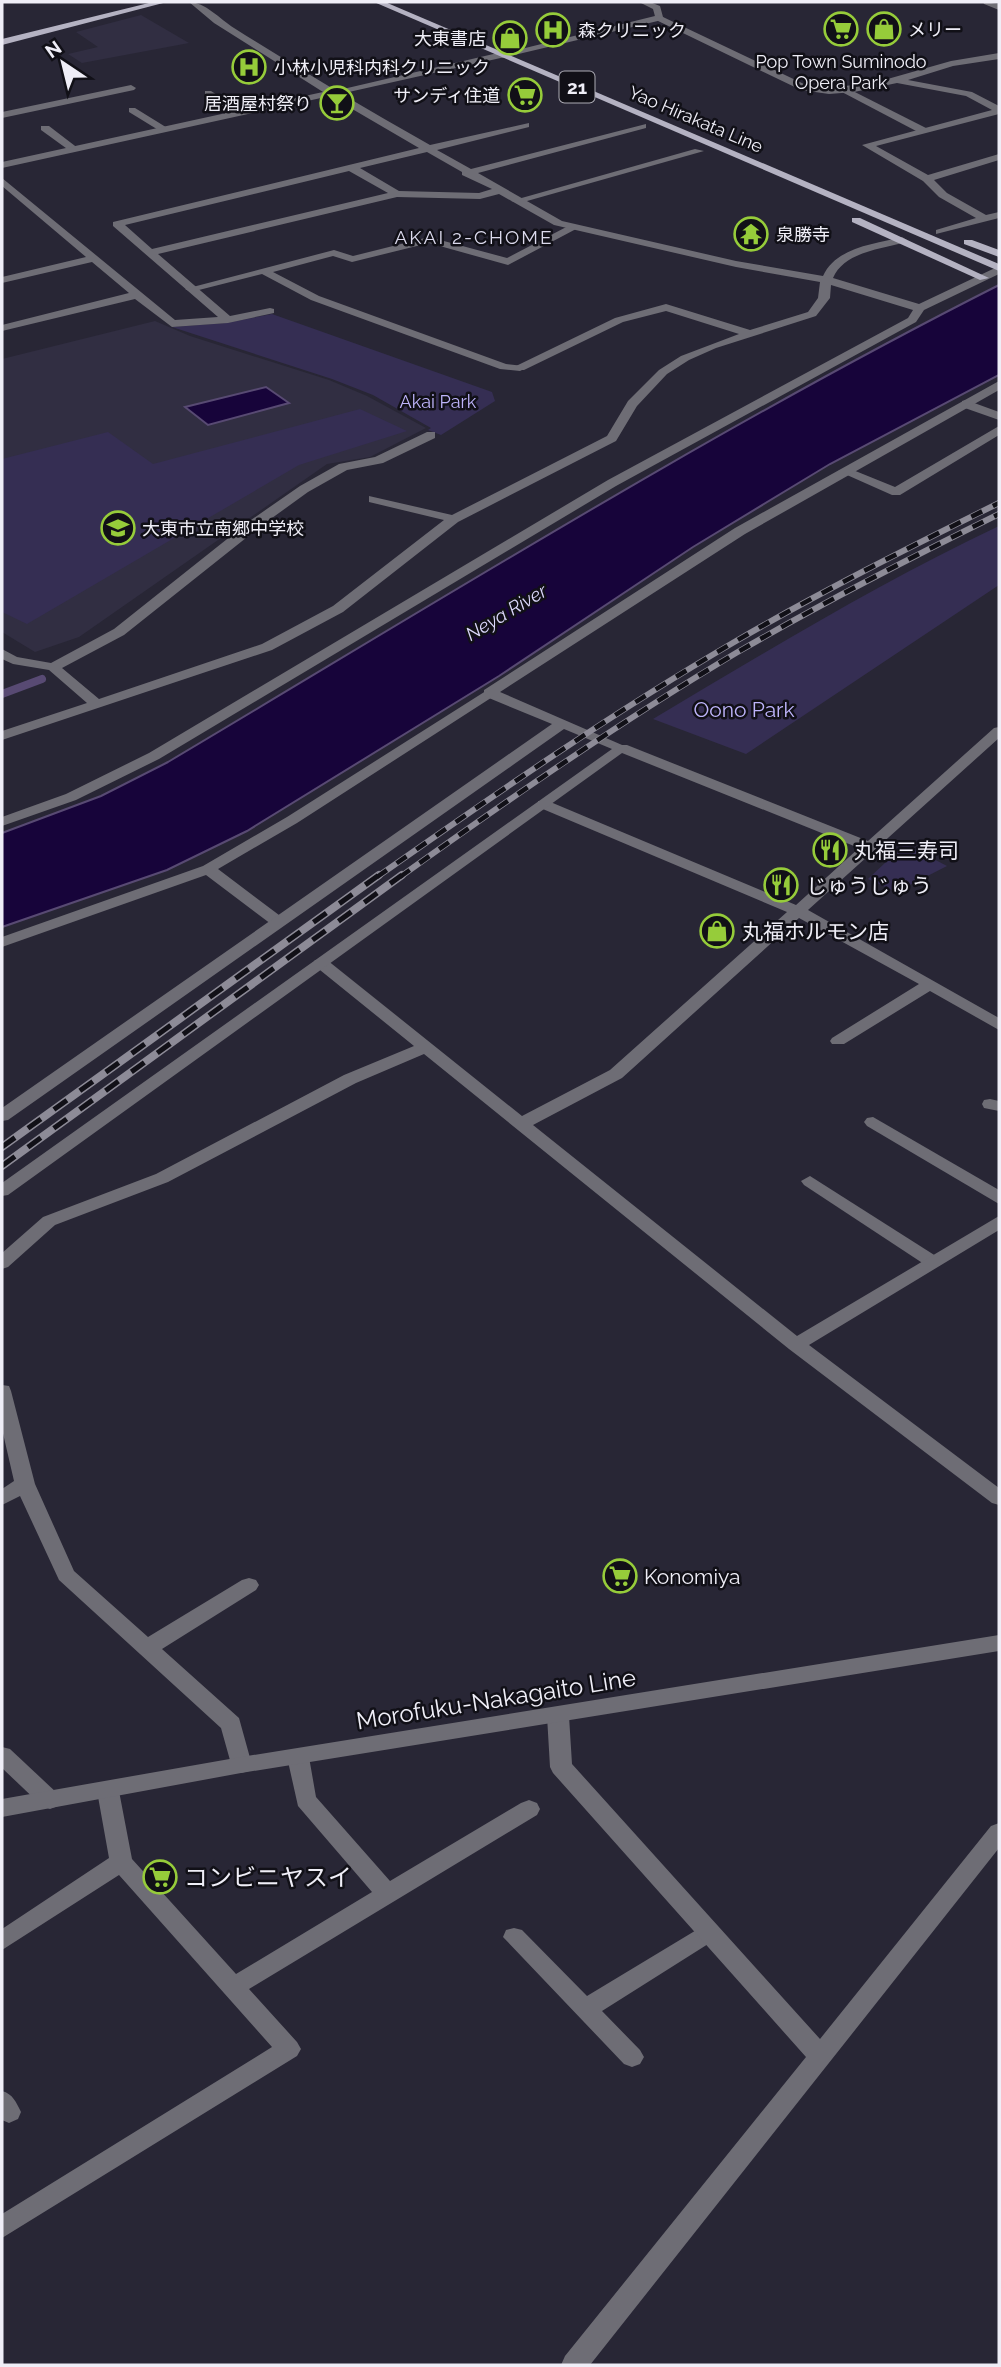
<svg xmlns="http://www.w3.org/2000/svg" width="1001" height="2367" viewBox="0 0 1001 2367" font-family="Raleway,'Noto Sans JP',sans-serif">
<rect width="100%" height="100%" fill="#282635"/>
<!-- built -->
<g fill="#312e42">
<path d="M141,15L189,43L82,63L68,54L98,47L76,32Z"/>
<path d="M155,321L190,336L329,380L367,396L426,428L370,457L327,464L79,637L35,652L2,632V359Z"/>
</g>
<!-- green -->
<g fill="#352e53">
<path d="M272,314L492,392L495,401L441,435L428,430L431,428L373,395L332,379L172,327L226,323Z"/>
<path d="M360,409L407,431L299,465L27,624L2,612V459L108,432L153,464Z"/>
<path d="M999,526V585L746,754L653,719C767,651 879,583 999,526Z"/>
<path d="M905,844L947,866L896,892L868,879Z"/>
</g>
<!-- water -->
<g fill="#17043a" stroke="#584a73" stroke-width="2">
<path d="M999,285V375L830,464L693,547L499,676L247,831L167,870L2,927V833L101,796L168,762C442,599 714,429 999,285Z"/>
<path d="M266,387L289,403L208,425L185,407Z"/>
</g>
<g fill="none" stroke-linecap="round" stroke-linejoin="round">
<!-- stream -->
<path stroke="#584a73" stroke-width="8" d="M2,694L42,679"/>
<!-- service -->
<g fill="#6e6d75" fill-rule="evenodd">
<path d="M131,85L136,88L134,90L2,118V112Z"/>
<path d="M843,86L926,128L927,130L918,132L840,91L838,89Z"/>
<path d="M205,91H211L245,113L237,115L205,95Z"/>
<path d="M129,108H135L169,129L160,131L129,112Z"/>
<path d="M41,126H49L79,149L70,151L41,130Z"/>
<path d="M695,149L704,151L520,203L511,201Z"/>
<path d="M572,224L577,227L576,229L508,265L429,243L352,262L333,256L273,272L319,296L506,364L524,366L526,368L520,371L500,369L311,300L262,274L191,292L185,289L334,250L353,256L429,237L507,258Z"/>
<path d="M990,1099L999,1101V1111L984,1108L982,1104L984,1100Z"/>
<path d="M873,1117L999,1190V1204L867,1126L864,1122L867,1118Z"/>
<path d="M810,1176L939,1258L942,1262L939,1266H927L804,1185L801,1181Z"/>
<path d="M2,1747L10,1749L58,1794L61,1800L58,1806L50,1809L42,1806L2,1768Z"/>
<path d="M708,1923L716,1925L719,1932L716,1939L602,2011L640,2050L644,2057L640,2064L632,2067L624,2064L503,1937L506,1930L514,1928L522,1930L587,1996Z"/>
</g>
<!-- pedestrian -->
<path fill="#6e6d75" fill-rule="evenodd" d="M502,52L505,53V57L331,96L326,93Z"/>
<!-- minor -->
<g fill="#6e6d75" fill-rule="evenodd">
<path d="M189,2C205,2 220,19 234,28C299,69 364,108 430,145L529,123V127L437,150L471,169L646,124V128L478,173L562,221L736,261L823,276C836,247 875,244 902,237L907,240L906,242C881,249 844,252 833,278L919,304L995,268L999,267V274L924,310L916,322L616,486L159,759L76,800L2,826V817L66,794L149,753L608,480L908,318L913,310L831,285L830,298L816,316L716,348L689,360L667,374L637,406L616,441L458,522L343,612L272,650L2,740V731L87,703L49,670L13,664L2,659V649L17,657L51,663L114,629L251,520L300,486L339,464L375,457L427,432H435V438L383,463L347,470L308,492L261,526L124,635L62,668L99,699L262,644L333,606L444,520L369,502V496L452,515L607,436L628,401L659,370L681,356L739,334L666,311L623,322L524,370H516V366L615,318L666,304L750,330L808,312L818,298L820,282L736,267L554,225L499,194L480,199L397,197L158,254L230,316L270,308L274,309V313L228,323L172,327L135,299L2,331V325L129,293L92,262L2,283V277L86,257L2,186V178L175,320L218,317L113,226V222L419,148L330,96L2,168V162L323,92L214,23ZM427,152L462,172V175L492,189L479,193L399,191L360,168ZM349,171L388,193L152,249L125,225Z"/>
<path d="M639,2H650L660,6L663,17L806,85L829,88L877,82L951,61L999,53V59L953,66L908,80L972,92L999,106V114L876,146L928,175L999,154V160L934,180L947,193L986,215L999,212V218L936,234V230L976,218L939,197L923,181L862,145L992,110L966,96L897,83L854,92L829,94L801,90L656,20L653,9Z"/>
<path d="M983,2L999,4V10L984,4Z"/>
<path d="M966,400L999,412V420L962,407V401Z"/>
<path d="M999,426V435L900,495H892L838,471L848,468L895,487Z"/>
<path d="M489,689L494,690V696L297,823L218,869L283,918L285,921L283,924H271L206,875L2,947V937L203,866L287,817Z"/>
<path d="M999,727V738L808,910L999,1018V1030L930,991L844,1044H832L830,1041L832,1038L919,984L799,918L622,1078L533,1125L797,1336L999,1216V1230L809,1345L999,1488V1505L992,1503L789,1349L424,1054L356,1083L168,1182L55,1225L8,1267L2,1269V1253L43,1217L156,1174L344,1075L414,1046L315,966L313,963L315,960H327L522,1116L610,1070L787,912L538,807V801H548L796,905L859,848L617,751V745H627L868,841L994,728Z"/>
<path d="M2,1385L9,1386L11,1391L35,1484L74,1571L148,1637L242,1580L249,1578L256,1580L259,1585L256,1590L162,1649L239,1718L252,1765L249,1771L241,1773L233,1771L221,1728L59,1580L20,1496L2,1505V1489L14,1481L2,1429Z"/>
<path d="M558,1708L566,1710L569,1716L572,1764L820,2039L991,1826L999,1823V1848L590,2365H561L565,2356L806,2057L553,1773L550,1767L547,1716L550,1710Z"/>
<path d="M298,1749L306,1751L309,1757L316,1797L390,1881L521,1803L529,1800L537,1803L540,1809L537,1815L249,1989L297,2042L301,2049L297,2056L2,2238V2214L272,2047L119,1875L2,1950V1929L109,1858L97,1791L100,1785L108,1782L116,1785L119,1791L132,1859L236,1974L372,1892L298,1806L287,1757L290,1751Z"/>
<path d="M2,2091C13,2094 16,2102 21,2112L18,2119L9,2123L2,2120Z"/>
</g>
<!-- tertiary -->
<g fill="#6e6d75" fill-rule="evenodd">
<path d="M659,15L664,18L662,20L502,58L497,55Z"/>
<path d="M999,381V390L745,534L500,692L629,748L8,1195L2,1196V1183L612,749L564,729L8,1120L2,1121V1108L552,724L484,696V690L735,528Z"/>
<path d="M999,1635V1651L241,1773L2,1817V1799L241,1757Z"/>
</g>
<!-- primary -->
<g fill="#b4b2c2" fill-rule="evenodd">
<path d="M153,2H167L2,45V39Z"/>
<path d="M374,2H385L999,264V271Z"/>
<path d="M852,218H860L989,278L980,280L852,222Z"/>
<path d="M964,240H972L999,250V257L964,244Z"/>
</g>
<defs>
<g id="rail-far1">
<path d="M377,877C494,795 612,713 736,641C822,591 910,547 999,503"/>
<path d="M400,877C509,799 620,722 736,653C822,603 910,558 999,514"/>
</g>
<g id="rail">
<path d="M2,1147L379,875"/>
<path d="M2,1166L402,875"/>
</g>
</defs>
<!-- rail-far1 casing -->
<use href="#rail-far1" stroke="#8d8b97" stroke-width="6"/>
<!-- rail casing -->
<use href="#rail" stroke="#8d8b97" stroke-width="8"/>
<!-- rail-far1 -->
<use href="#rail-far1" stroke="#111017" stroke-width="4.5" stroke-dasharray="12" stroke-linecap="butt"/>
<!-- rail -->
<use href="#rail" stroke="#111017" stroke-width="5" stroke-dasharray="16" stroke-linecap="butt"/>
</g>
<!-- icons -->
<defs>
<symbol id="supermarket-ring" viewBox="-11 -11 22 22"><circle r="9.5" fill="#111017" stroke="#96cc3a" stroke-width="1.5"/><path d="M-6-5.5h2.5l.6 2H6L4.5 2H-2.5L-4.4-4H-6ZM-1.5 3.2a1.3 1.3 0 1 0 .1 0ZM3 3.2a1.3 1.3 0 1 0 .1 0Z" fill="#96cc3a"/></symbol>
<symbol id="shop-ring" viewBox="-11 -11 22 22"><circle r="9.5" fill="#111017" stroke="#96cc3a" stroke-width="1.5"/><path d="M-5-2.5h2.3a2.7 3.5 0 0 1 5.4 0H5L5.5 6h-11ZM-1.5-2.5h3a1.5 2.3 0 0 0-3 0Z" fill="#96cc3a"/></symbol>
<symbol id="hospital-ring" viewBox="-11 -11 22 22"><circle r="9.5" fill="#111017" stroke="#96cc3a" stroke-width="1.5"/><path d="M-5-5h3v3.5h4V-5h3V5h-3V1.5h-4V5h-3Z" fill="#96cc3a"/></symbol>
<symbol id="bar-ring" viewBox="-11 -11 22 22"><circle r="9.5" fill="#111017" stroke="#96cc3a" stroke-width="1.5"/><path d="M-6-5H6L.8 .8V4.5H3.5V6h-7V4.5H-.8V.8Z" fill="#96cc3a"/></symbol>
<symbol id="temple-ring" viewBox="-11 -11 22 22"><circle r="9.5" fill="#111017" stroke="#96cc3a" stroke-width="1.5"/><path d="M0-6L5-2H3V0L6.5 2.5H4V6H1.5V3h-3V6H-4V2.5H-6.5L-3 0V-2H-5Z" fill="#96cc3a"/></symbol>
<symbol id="school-ring" viewBox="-11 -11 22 22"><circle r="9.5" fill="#111017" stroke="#96cc3a" stroke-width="1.5"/><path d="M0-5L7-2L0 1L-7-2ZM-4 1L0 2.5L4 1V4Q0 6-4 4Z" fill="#96cc3a"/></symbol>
<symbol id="restaurant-ring" viewBox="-11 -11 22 22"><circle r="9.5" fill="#111017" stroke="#96cc3a" stroke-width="1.5"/><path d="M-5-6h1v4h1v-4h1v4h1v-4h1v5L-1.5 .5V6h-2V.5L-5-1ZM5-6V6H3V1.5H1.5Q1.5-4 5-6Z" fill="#96cc3a"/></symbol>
</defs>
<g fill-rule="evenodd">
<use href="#supermarket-ring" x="822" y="10" width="38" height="38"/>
<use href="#shop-ring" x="865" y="10" width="38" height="38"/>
<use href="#hospital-ring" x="534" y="11" width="38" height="38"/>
<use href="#shop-ring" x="491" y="19" width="38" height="38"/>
<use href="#hospital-ring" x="230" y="48" width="38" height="38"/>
<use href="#supermarket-ring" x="506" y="76" width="38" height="38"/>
<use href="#bar-ring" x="318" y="84" width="38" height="38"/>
<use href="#temple-ring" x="732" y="215" width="38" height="38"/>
<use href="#school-ring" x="99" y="509" width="38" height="38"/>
<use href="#restaurant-ring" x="811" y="831" width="38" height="38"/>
<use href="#restaurant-ring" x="762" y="866" width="38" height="38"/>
<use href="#shop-ring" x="698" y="912" width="38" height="38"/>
<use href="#supermarket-ring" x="601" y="1557" width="38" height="38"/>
<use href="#supermarket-ring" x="141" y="1858" width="38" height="38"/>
</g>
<g text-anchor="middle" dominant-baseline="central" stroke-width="5" stroke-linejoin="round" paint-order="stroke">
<!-- far-poi labels -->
<g font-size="18" fill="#efeef7" stroke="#111017" text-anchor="start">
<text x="908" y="29">メリー</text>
<text x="578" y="30">森クリニック</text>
<text x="486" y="38" text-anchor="end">大東書店</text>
<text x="841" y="61" text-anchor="middle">Pop Town Suminodo<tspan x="841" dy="21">Opera Park</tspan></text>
<text x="274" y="67">小林小児科内科クリニック</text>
<text x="500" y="95" text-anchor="end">サンディ住道</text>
<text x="312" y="103" text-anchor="end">居酒屋村祭り</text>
<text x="776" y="234">泉勝寺</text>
<text x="142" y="528">大東市立南郷中学校</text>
</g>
<!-- far-street labels -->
<g font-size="18" fill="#efeef7" stroke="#111017">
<text transform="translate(696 119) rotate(23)">Yao Hirakata Line</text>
</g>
<!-- far-park labels -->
<g font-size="18" fill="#beb4fb" stroke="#111017">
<text x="438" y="401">Akai Park</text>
</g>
<!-- shield labels -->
<rect fill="#111017" stroke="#acabb4" stroke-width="2" x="559.5" y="71.5" width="35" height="31" rx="5"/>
<g font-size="19" font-weight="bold" fill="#efeef7">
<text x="577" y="87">21</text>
</g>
<!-- far-neighbourhood labels -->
<g font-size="19" letter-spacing="2" fill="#dbd9ec" stroke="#111017">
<text x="474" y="237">AKAI 2-CHOME</text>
</g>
<!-- far-water labels -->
<g font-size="19" font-style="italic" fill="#dad6fa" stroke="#111017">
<text transform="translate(506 612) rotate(-31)">Neya River</text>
</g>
<!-- park labels -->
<g font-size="21" fill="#beb4fb" stroke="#111017">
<text x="744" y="709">Oono Park</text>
</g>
<!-- poi labels -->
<g font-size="21" fill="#efeef7" stroke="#111017" text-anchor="start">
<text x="854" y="850">丸福三寿司</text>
<text x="806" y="885">じゅうじゅう</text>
<text x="742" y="931">丸福ホルモン店</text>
<text x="644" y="1576">Konomiya</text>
</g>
<!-- near-street labels -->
<g font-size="24" fill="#efeef7" stroke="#111017">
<text transform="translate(496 1699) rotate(-9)">Morofuku-Nakagaito Line</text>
</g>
<!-- near-poi labels -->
<g font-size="24" fill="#efeef7" stroke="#111017" text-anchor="start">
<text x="184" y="1877">コンビニヤスイ</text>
</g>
</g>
<!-- border -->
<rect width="1001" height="2367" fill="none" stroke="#efeef7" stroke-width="7"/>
<!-- north arrow -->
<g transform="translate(63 63) rotate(325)" stroke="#111017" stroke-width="5" paint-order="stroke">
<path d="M0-5L12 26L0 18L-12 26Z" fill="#efeef7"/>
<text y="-10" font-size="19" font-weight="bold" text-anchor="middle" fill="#efeef7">N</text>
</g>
</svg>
